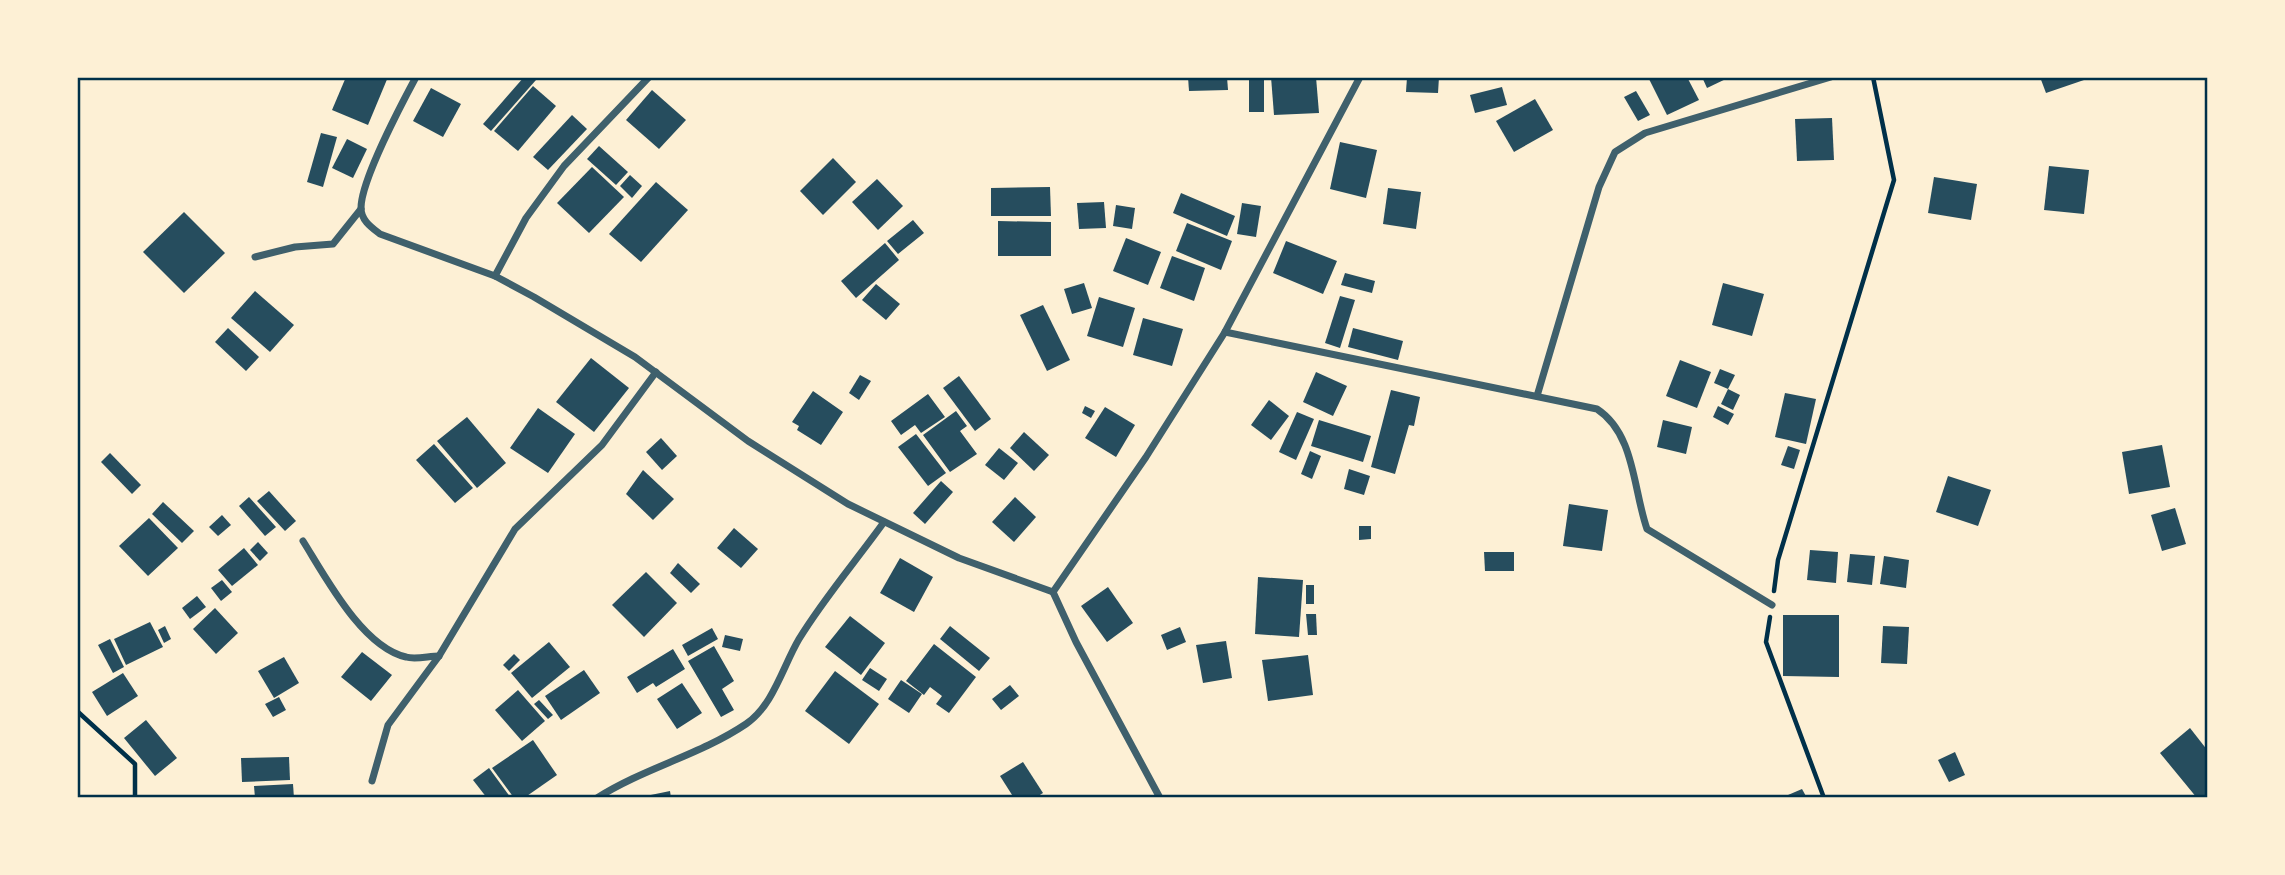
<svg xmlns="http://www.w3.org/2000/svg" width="2285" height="875" viewBox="0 0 2285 875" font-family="Manrope,sans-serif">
<rect width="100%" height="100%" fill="#fdf0d5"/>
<!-- building -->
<g fill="#264d5e">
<path d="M346,77H388L368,125L332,110Z"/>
<path d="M524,77L536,80L491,131L483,124Z"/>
<path d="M1188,77H1227L1228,90L1189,91Z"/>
<rect x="1249" y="77" width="15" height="35"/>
<path d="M1271,77H1316L1319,113L1274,115Z"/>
<path d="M1407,77H1439L1438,93L1406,92Z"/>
<path d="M1648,77H1687L1699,100L1667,115Z"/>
<path d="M1702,77H1730L1707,88Z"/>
<path d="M2040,77H2083L2084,80L2046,93Z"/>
<path d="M533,86L556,106L518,151L494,131Z"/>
<path d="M1502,87L1507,105L1475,113L1470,95Z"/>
<path d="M431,88L461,104L443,137L413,121Z"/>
<path d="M652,90L686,120L659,149L626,120Z"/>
<path d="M1636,91L1650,115L1638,121L1624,97Z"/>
<path d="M1535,99L1553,130L1514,152L1496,121Z"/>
<path d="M572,115L587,129L548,170L533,157Z"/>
<path d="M1832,118L1834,160L1797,161L1795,119Z"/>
<path d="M321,133L337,137L323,187L307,182Z"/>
<path d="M347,139L367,149L353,178L332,168Z"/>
<path d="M1340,142L1377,150L1366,198L1330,189Z"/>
<path d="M599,146L628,172L616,185L587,159Z"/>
<path d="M833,158L856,182L823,215L800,191Z"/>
<path d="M2049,166L2089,170L2084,214L2044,210Z"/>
<path d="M592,167L624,197L589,233L557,203Z"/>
<path d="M630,175L642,186L632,198L620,186Z"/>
<path d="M1934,177L1977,184L1971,220L1928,213Z"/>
<path d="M877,179L903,206L878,230L852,202Z"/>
<path d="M656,182L688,210L641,262L609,234Z"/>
<path d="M1050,187L1051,216H991V188Z"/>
<path d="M1388,188L1421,192L1416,229L1383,224Z"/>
<path d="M1181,193L1235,216L1227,236L1173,213Z"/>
<path d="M1104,202L1106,228L1079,229L1077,203Z"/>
<path d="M1242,203L1261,206L1256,237L1237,234Z"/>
<path d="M1116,205L1135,208L1132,229L1113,226Z"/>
<path d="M184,212L225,253L184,293L143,252Z"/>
<path d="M913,220L924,233L898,254L887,241Z"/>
<path d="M998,221L1051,222V256H998Z"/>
<path d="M1187,223L1232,241L1221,270L1176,251Z"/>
<path d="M1126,238L1161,252L1148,285L1113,271Z"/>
<path d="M1286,241L1337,261L1323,294L1273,273Z"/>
<path d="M885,243L899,260L856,298L841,281Z"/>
<path d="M1172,256L1205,268L1194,301L1160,288Z"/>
<path d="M1345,273L1375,281L1372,293L1341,285Z"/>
<path d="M1084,283L1092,308L1072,314L1064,289Z"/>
<path d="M1723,283L1764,294L1752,336L1712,325Z"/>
<path d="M876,284L900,304L886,320L862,300Z"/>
<path d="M255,291L294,325L270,352L231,318Z"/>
<path d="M1340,296L1355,300L1340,348L1325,343Z"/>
<path d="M1099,297L1135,308L1123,347L1087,336Z"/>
<path d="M1043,305L1070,360L1047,371L1020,315Z"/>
<path d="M1143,318L1183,329L1172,366L1133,355Z"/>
<path d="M228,328L259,357L246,371L215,342Z"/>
<path d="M1353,328L1403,341L1398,360L1348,347Z"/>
<path d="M591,358L629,388L594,432L556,402Z"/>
<path d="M1680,360L1711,372L1697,408L1666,396Z"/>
<path d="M1720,369L1735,375L1728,389L1714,383Z"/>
<path d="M1316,372L1347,386L1333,416L1303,402Z"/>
<path d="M860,375L871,381L859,400L849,393Z"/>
<path d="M959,376L991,419L975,431L943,388Z"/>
<path d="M1728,389L1740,395L1733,410L1721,404Z"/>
<path d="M1391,390L1420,397L1414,426L1409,425L1395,474L1371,467Z"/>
<path d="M813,391L843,412L821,445L797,430L799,426L792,422Z"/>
<path d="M1785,393L1816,399L1806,444L1775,437Z"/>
<path d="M928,394L945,417L921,433L915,425L901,435L891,421Z"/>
<path d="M1269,400L1289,416L1271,440L1251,425Z"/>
<path d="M1085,406L1095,411L1091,418L1082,413Z"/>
<path d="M1718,406L1734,414L1728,425L1713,417Z"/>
<path d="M1105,407L1135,425L1116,457L1085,438Z"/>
<path d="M538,408L575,434L548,473L510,448Z"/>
<path d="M956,411L967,426L960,431L977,454L950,472L923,435Z"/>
<path d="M1297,412L1314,419L1296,460L1279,452Z"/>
<path d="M467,417L506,463L477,488L437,441Z"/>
<path d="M1319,420L1371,436L1363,462L1311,446Z"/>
<path d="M1663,420L1692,427L1686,454L1657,447Z"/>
<path d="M1024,432L1049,455L1034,471L1010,448Z"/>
<path d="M916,434L946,473L928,486L898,447Z"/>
<path d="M661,438L677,456L662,470L646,452Z"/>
<path d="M434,444L473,488L455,503L416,460Z"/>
<path d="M2162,445L2170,487L2129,494L2122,452Z"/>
<path d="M1788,446L1800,450L1794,469L1781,465Z"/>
<path d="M999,448L1018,463L1004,480L985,465Z"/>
<path d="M1310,451L1321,456L1312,479L1301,474Z"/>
<path d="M110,453L141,485L132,494L101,462Z"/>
<path d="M1349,469L1370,476L1364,495L1344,489Z"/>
<path d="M643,470L674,499L653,520L626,494Z"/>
<path d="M1948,476L1991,490L1978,526L1936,512Z"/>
<path d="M941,481L953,492L925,524L913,513Z"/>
<path d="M269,491L296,521L285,531L257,501Z"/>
<path d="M249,497L276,527L265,536L239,506Z"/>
<path d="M1015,497L1036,517L1014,542L992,522Z"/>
<path d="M163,502L194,531L182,543L152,514Z"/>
<path d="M1569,504L1608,510L1602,551L1563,546Z"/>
<path d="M2175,508L2186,544L2162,551L2151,515Z"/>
<path d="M222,515L231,525L218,536L209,527Z"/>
<path d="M149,518L178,548L148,576L119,546Z"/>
<path d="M1359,526H1371V539L1359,540Z"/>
<path d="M734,528L758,549L741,568L717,548Z"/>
<path d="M258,542L268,553L260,561L250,550Z"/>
<path d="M244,548L258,565L232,586L218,570Z"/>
<path d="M1810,550L1838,552L1836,583L1807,580Z"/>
<path d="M1484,552H1514V571H1485Z"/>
<path d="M1850,554L1875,556L1872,585L1847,582Z"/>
<path d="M1884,556L1909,560L1906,588L1880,584Z"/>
<path d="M900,558L933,577L914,612L880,593Z"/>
<path d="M678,563L700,584L691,593L670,573Z"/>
<path d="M646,572L677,603L644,637L612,605Z"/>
<path d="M1258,577L1303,580L1299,637L1255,634Z"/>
<path d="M222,580L232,592L221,601L211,588Z"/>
<rect x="1306" y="585" width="8" height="19"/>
<path d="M1108,587L1133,623L1107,642L1081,606Z"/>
<path d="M197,596L206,607L190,619L182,608Z"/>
<path d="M215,608L238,633L216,654L193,629Z"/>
<path d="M1306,614H1316L1317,635H1308Z"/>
<path d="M1783,615H1839V677L1783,676Z"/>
<path d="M850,616L885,643L861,675L825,647Z"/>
<path d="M150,622L163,647L126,665L114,639Z"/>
<path d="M165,626L171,639L164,643L158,630Z"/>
<path d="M950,626L990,658L979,671L940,639Z"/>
<path d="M1883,626L1909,627L1907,664L1881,663Z"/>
<path d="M1180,627L1186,642L1167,650L1161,635Z"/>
<path d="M712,628L718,639L688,656L682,645Z"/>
<path d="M725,635L743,639L740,651L722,647Z"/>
<path d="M110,639L124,667L113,673L98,645Z"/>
<path d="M1226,641L1232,678L1203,683L1196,645Z"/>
<path d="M549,642L570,667L532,698L511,673Z"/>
<path d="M934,644L976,677L949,713L936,704L942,696L930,687L924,695L906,681Z"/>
<path d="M714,646L734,681L722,689L734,710L721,717L688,661Z"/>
<path d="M673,649L685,669L656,687L653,683L637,693L627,677Z"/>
<path d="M362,652L392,675L371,701L341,677Z"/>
<path d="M514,654L520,660L509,671L503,665Z"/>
<path d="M1308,655L1313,695L1268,701L1262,660Z"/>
<path d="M284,657L299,683L274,698L258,671Z"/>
<path d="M870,668L887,679L879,691L862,680Z"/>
<path d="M584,670L600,693L561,720L545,696Z"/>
<path d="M835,671L879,704L849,744L805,711Z"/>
<path d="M123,673L138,696L107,716L92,692Z"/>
<path d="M901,680L922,694L909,713L888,699Z"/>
<path d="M682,683L702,713L677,729L657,699Z"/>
<path d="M1010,685L1019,696L1001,710L992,699Z"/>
<path d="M518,690L545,721L522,741L495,710Z"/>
<path d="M279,697L286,710L273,717L265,704Z"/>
<path d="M539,700L553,715L548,719L534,704Z"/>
<path d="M146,720L177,758L155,776L124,738Z"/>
<path d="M2190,728L2208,751V796L2205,798H2197L2160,753Z"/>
<path d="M533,740L557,775L524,798H514L492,768Z"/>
<path d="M1955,752L1965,775L1949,782L1938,760Z"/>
<path d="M289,757L290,780L242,782L241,758Z"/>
<path d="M1023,762L1043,793L1035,798H1014L1000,776Z"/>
<path d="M489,768L511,798H487L473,780Z"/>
<path d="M293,784L294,798H255L254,786Z"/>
<path d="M1802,789L1807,798H1781Z"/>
<path d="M670,791L671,798H641V797Z"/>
</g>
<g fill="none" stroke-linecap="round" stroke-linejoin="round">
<!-- path -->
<g stroke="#003049" stroke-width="4.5">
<path d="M1774,591L1778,560L1894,180L1873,77"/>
<path d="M1770,617L1766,642L1824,798"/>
<path d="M77,711L135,764V798"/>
</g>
<!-- minor -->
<g stroke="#3f606c" stroke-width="7">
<path d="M416,77C402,103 361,181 361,208C361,220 371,227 380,234L495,276L534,297L635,357L748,441L848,504L959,558L1053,592"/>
<path d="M255,257L295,247L333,244L361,209"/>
<path d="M495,276L526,218L564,166L649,77"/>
<path d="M1225,332L1597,409C1635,434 1633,489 1647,529L1772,605"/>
<path d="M1537,396L1599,187L1615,152L1645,133L1831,77"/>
<path d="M303,541C325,576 362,647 406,657C415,660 429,656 439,656"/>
<path d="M372,781L388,725L439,656L515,529L602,445L656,372"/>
<path d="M597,798C644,768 700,755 746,724C773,706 783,666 799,639C824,598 856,561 884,522"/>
<path d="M1160,798L1076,642L1053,592L1146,457L1225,332L1360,77"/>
</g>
</g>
<!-- border -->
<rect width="2285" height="875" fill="none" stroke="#fdf0d5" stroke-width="158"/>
<rect x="79" y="79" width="2127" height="717" fill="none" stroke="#003049" stroke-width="2.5"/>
</svg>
